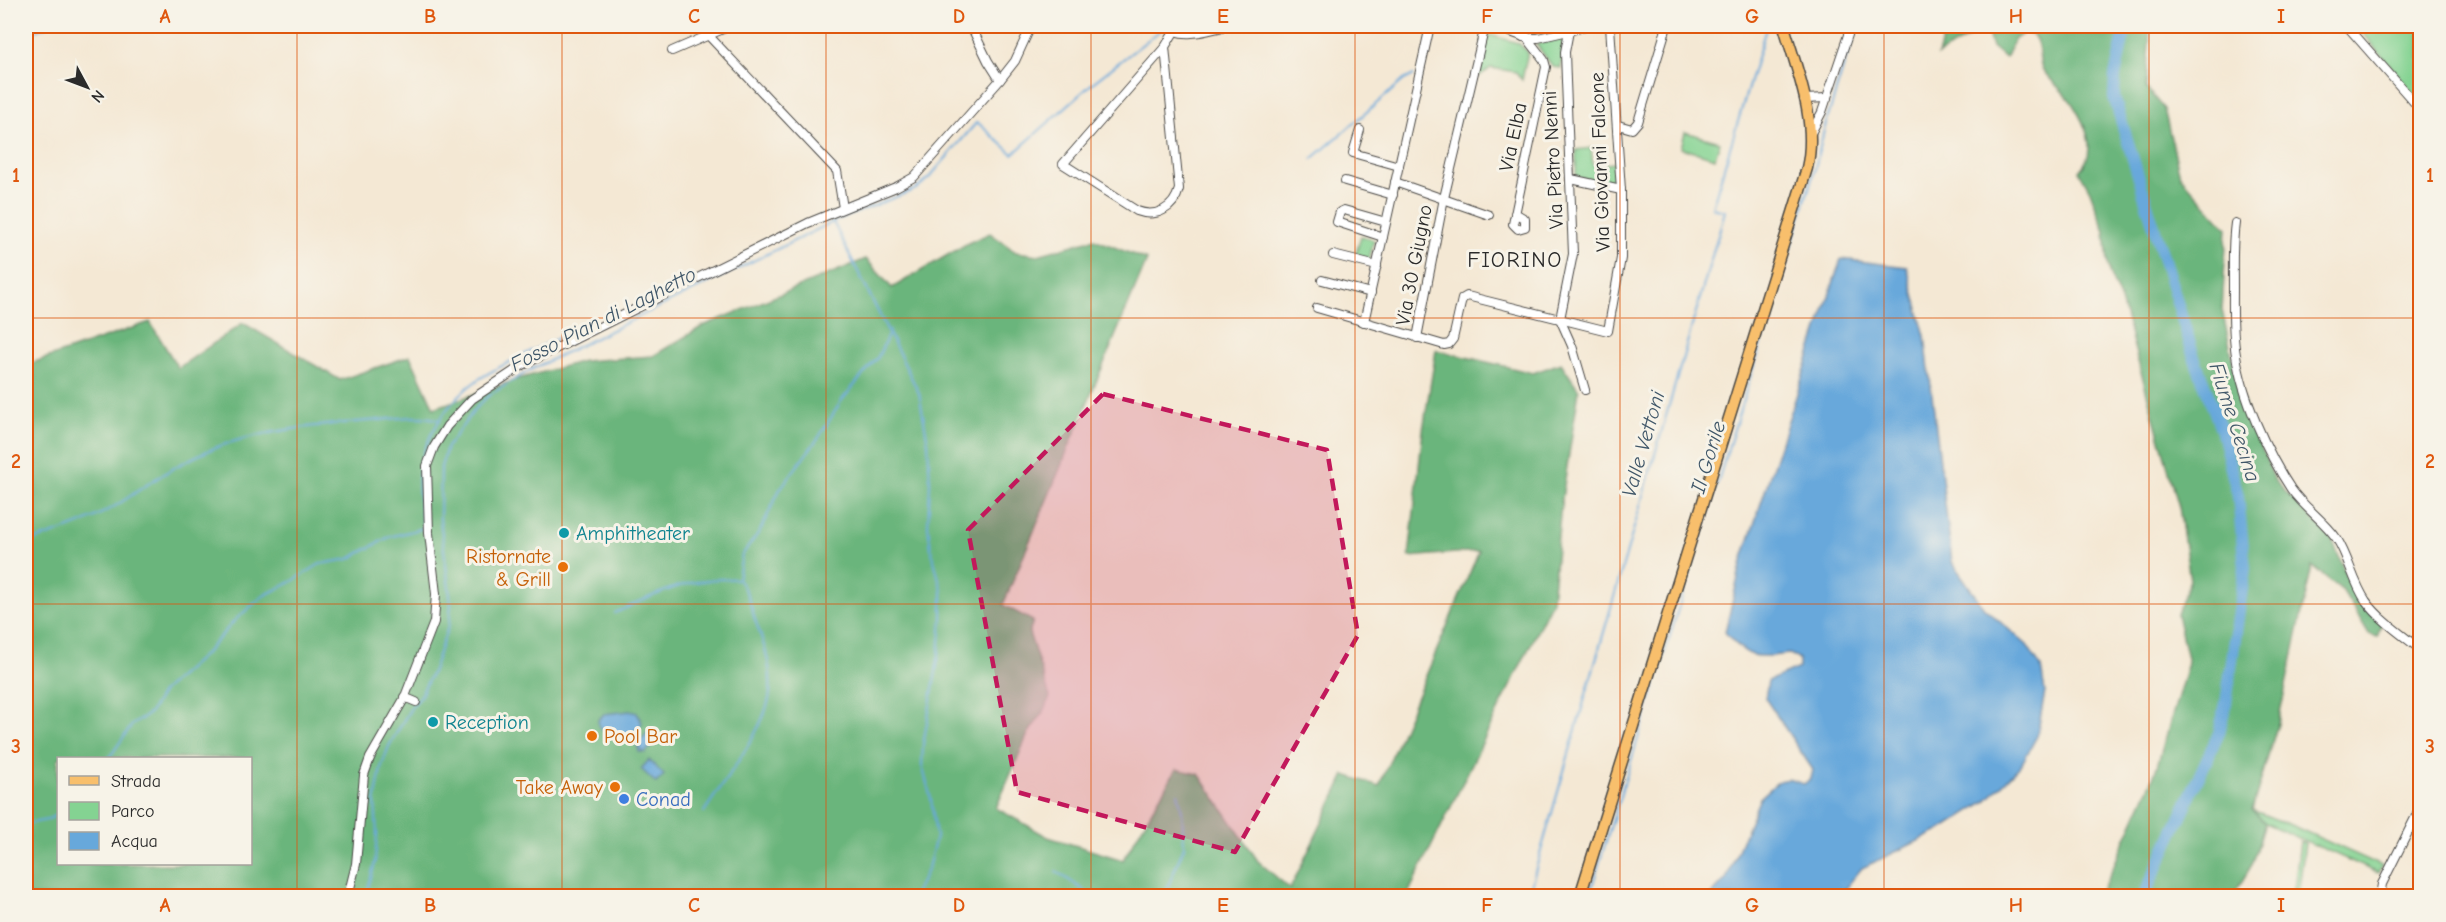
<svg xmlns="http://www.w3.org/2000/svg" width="2446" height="922" viewBox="0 0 2446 922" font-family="'Comic Neue',sans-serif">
<rect width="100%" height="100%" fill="#f7f3e8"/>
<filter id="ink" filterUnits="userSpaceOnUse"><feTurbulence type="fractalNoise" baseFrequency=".0167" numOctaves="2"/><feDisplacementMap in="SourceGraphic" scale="12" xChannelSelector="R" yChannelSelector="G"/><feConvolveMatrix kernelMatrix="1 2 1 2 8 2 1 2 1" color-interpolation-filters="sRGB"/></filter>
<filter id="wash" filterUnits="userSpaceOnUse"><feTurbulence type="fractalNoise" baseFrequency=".008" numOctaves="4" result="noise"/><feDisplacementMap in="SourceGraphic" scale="24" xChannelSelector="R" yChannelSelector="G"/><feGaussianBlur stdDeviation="1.35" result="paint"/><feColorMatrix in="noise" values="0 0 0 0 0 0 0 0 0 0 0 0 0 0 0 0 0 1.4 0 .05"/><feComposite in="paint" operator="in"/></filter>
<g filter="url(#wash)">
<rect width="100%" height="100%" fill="#f4e8d4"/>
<!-- green -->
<g fill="#84d392" stroke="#587f5e" stroke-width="1.5">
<path d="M2357,26H2420L2419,100Z"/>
<path d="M1487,34L1518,43L1528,52L1522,80L1516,72L1491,68L1476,78Z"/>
<path d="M1560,38L1563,41L1561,68L1553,67L1536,44Z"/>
<path d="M1685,132L1720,142L1715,158L1681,148Z"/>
<path d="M1591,148L1593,165L1615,163L1616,185L1576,177V150Z"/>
<path d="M1361,236L1374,240L1369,261L1355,257Z"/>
<path d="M2252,810L2293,826L2382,866L2378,873L2265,823Z"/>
<path d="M2300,841L2305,843L2298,896H2293Z"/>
</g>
<!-- forest -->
<g fill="#6bb57c" stroke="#4b7054" stroke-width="1.5" fill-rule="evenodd">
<path d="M1946,26H2150L2146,88L2164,109L2180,176L2227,228L2222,310L2241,397L2275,481L2332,539L2348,580L2382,624L2377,637L2369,634L2343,591L2312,566L2278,723L2252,810L2265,823L2253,863L2233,896H2100L2154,776L2188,663L2177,614L2190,580L2179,507L2121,301L2109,273L2105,232L2090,191L2079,171C2099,151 2085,123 2072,103C2064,91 2051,82 2043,70C2037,59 2042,46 2033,35L2024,33L2014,40L2005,58L1992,47L1986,27L1938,55Z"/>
<path d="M990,233L1016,252L1038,255L1094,239L1147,260L1003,605L1033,621L1029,633L1050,697L1046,708L1028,734L996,808L1048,837L1123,860L1176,769L1199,774L1258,861L1290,889L1345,775L1379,786L1479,551L1409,557L1423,430L1436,350L1533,373L1561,363L1579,390L1561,505L1552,601L1407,896H26V365L150,322L178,368L243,323L340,380L410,356L434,408L518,379L583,361L653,356L703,326L866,259L892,288L968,243ZM58,758H250V864H58Z"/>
</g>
<!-- water -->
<g fill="#67a8db" stroke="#496a83" stroke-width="1.5">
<path d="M1841,259L1907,267L1925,336L1952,562L1984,608L2027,645L2041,667L2045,692L2037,736L2021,765L1986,801L1939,831L1862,868L1839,896H1710L1726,879L1760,798L1779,781L1788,779L1804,784L1811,778L1813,770L1765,698L1768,681L1799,668V660L1790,654C1755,657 1749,661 1725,632L1742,561Z"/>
<path d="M630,711L637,713L642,723C637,732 622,738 613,738L599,727L598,720L604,714Z"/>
<path d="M652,728L661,736L645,753L641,750L642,752H639L638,748H640L636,745Z"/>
<path d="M649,760L664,775L656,783L641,769Z"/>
</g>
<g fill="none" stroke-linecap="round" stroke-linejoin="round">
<!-- stream -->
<g stroke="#67a8db" stroke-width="2">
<path d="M1174,26H1175"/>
<path d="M26,35L47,26"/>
<path d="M1312,159L1404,80L1414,75"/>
<path d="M833,222L919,393L928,443L930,483L928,526L931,549L942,591V618L939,654L923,745L922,765L931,799L936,837L928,868L914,896"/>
<path d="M26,543C61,532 98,519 129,497C157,477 187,458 220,446C263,430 322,425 367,421C391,420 417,413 440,420"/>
<path d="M615,613C658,593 688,577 738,579"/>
<path d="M109,758L132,725L150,713L163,691L206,653L235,620L263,596L291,582L320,564L349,559L389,537L424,528C421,510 417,491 419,474C423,438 449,399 479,379C509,360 545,345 577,329L578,331"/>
<path d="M704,812C723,782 767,727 770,692C772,668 765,647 757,625C750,607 750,594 738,579L742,555L760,531L780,489L819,437L842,400L878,357L890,331"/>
<path d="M26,824L47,820L58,814"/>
<path d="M1056,871L1092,896"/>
<path d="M366,896L375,862L377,834L375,802L381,768L389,746L412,706L419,699L433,670L449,624L451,604L440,519L441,467L447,447L476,408L488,396L530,370L833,222L916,189L928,179L977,122L1013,154L1095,81L1162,29"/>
<path d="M1164,896L1184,847L1182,811L1178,793"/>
<path d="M1528,896L1725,211L1712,208L1766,28L1778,30L1780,27"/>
<path d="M1589,896L1815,169L1824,130L1856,26"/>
</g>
<!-- river -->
<path stroke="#67a8db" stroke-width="12" d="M2126,26L2115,76L2114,97L2194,357L2221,429L2238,496L2245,568L2226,703L2219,733L2144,896"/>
</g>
</g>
<g filter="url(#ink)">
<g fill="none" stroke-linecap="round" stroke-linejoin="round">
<defs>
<g id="minor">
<path d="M971,26L988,61L1000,80"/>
<path d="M1165,26C1183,40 1207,30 1227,26"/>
<path d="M1494,26L1527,38H1538L1590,26"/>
<path d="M1567,26L1569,31L1565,52L1566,81L1573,254L1560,319L1572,346L1585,390"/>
<path d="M2347,26L2420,109"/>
<path d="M708,35L837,171L843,208"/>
<path d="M1523,37L1529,26"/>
<path d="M1165,47L1179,189C1174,209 1156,218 1137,211L1063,164L1165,47L1174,32"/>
<path d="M672,51L730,26"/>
<path d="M1804,99L1827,98"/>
<path d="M1618,125L1632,129L1638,122L1667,26"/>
<path d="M1360,130L1353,153L1399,166"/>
<path d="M1810,135L1822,112L1851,26"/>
<path d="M1571,179L1621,190"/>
<path d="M1345,181L1393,195"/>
<path d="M1395,182L1489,215"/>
<path d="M1515,213L1525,219V227L1518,229L1513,224L1546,67L1544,60L1527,38"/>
<path d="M2235,223C2232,244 2233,265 2233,287C2233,309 2232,332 2236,355C2242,397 2267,453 2291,489C2304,508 2324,520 2337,539C2349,558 2353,582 2366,601C2380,620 2402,635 2420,649"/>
<path d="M1383,237L1337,222L1340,212L1344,210L1386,222"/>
<path d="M1333,255L1377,266"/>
<path d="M1322,280L1371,293"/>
<path d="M1317,308L1444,345L1449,344L1453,339L1462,299L1467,296L1608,331L1621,258V190L1610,26"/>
<path d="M1364,322L1430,26"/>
<path d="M1417,338L1444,198L1485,26"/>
<path d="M404,697L416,702"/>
<path d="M348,896L356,864L364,775L370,758L404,699L434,622L436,594L429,533L427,466L434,447L447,426L472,399L523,365L808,223L896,187L914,177L1000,80L1015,61L1031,26"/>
<path d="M2380,896L2382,884L2420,808"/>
</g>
<path id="major" d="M1580,896L1807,168C1818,121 1797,71 1784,26"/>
</defs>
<!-- minor casing -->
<use href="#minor" stroke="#494744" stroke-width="10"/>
<!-- major casing -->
<use href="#major" stroke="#494744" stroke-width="13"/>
<!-- minor -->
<use href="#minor" stroke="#fff" stroke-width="8"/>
<!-- major -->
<use href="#major" stroke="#f8bf6c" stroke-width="10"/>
</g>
</g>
<!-- marked area -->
<path fill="#c2185b" fill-opacity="0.2" stroke="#c2185b" stroke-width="4.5" stroke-dasharray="12 8" stroke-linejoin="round" d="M1103,394L1327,450L1358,635L1235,852L1017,792L968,530Z"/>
<!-- grid -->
<path fill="none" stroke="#df570e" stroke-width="1.5" stroke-opacity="0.55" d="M297,26V896M562,26V896M826,26V896M1091,26V896M1355,26V896M1620,26V896M1884,26V896M2149,26V896M26,318H2420M26,604H2420"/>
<!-- markers -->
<g fill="#0f9aa8" stroke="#f7f3e8" stroke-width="2">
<circle cx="564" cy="533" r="6"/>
<circle cx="433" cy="722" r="6"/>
</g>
<g fill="#e8710a" stroke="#f7f3e8" stroke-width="2">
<circle cx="563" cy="567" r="6"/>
<circle cx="592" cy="736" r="6"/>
<circle cx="615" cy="787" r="6"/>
</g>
<circle fill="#3f7fe0" stroke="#f7f3e8" stroke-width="2" cx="624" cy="799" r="6"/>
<g text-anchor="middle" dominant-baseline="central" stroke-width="6" stroke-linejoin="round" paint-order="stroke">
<!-- street labels -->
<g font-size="20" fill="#2b2b2b" stroke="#f7f3e8">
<text transform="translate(1513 137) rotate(-78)">Via Elba</text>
<text transform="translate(1553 160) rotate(-93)">Via Pietro Nenni</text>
<text transform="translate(1600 162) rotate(-92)">Via Giovanni Falcone</text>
<text transform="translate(1414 265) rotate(-79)">Via 30 Giugno</text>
</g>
<!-- culture labels -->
<g font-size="20" fill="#0d838f" stroke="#f7f3e8" text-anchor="start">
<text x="576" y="533">Amphitheater</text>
<text x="445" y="722">Reception</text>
</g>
<!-- food labels -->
<g font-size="20" fill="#c56008" stroke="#f7f3e8" text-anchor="end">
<text x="551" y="556">Ristornate<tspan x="551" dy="23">&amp; Grill</tspan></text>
<text x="604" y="736" text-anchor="start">Pool Bar</text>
<text x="603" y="787">Take Away</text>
</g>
<!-- shop labels -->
<g font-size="20" fill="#366cbe" stroke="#f7f3e8" text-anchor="start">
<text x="636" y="799">Conad</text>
</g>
<!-- water labels -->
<g font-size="21" font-style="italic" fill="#405769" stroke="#f7f3e8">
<text transform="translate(603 319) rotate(-27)">Fosso Pian di Laghetto</text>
<text transform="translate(2235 422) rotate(72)">Fiume Cecina</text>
<text transform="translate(1643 444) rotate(-74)">Valle Vettoni</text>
<text transform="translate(1708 457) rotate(-73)">Il Gorile</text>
</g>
<!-- quarter labels -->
<g font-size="22" letter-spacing="1.5" fill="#2b2b2b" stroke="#f7f3e8">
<text x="1515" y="260">FIORINO</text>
</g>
</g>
<!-- margin -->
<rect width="2446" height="922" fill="none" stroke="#f7f3e8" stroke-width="66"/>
<!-- legend -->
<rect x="57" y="757" width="195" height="108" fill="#f7f3e8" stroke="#a5a39c" stroke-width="1.5"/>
<rect x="69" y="776" width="30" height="9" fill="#f8bf6c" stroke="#a5a39c" stroke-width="1.5"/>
<text x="111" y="787" font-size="18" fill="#2b2b2b">Strada</text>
<rect x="69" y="802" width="30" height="18" fill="#84d392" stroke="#a5a39c" stroke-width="1.5"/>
<text x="111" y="817" font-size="18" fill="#2b2b2b">Parco</text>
<rect x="69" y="832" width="30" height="18" fill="#67a8db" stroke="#a5a39c" stroke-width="1.5"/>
<text x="111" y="847" font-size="18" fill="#2b2b2b">Acqua</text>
<!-- north arrow -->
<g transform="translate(87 87) rotate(131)" stroke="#f7f3e8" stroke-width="4.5" paint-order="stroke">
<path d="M0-4.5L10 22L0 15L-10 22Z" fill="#2b2b2b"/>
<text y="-9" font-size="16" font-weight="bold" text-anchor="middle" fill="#2b2b2b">N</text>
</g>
<rect x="33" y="33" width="2380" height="856" fill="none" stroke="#df570e" stroke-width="2"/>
<g font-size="20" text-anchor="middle" font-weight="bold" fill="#df570e">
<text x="165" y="23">A</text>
<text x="430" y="23">B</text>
<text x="694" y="23">C</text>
<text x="959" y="23">D</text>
<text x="1223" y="23">E</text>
<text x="1487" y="23">F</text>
<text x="1752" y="23">G</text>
<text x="2016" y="23">H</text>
<text x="2281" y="23">I</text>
<text x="16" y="182">1</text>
<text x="2430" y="182">1</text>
<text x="16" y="468">2</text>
<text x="2430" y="468">2</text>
<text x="16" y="753">3</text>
<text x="2430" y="753">3</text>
<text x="165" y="912">A</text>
<text x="430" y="912">B</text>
<text x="694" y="912">C</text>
<text x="959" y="912">D</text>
<text x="1223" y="912">E</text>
<text x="1487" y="912">F</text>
<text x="1752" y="912">G</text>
<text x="2016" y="912">H</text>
<text x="2281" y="912">I</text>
</g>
</svg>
